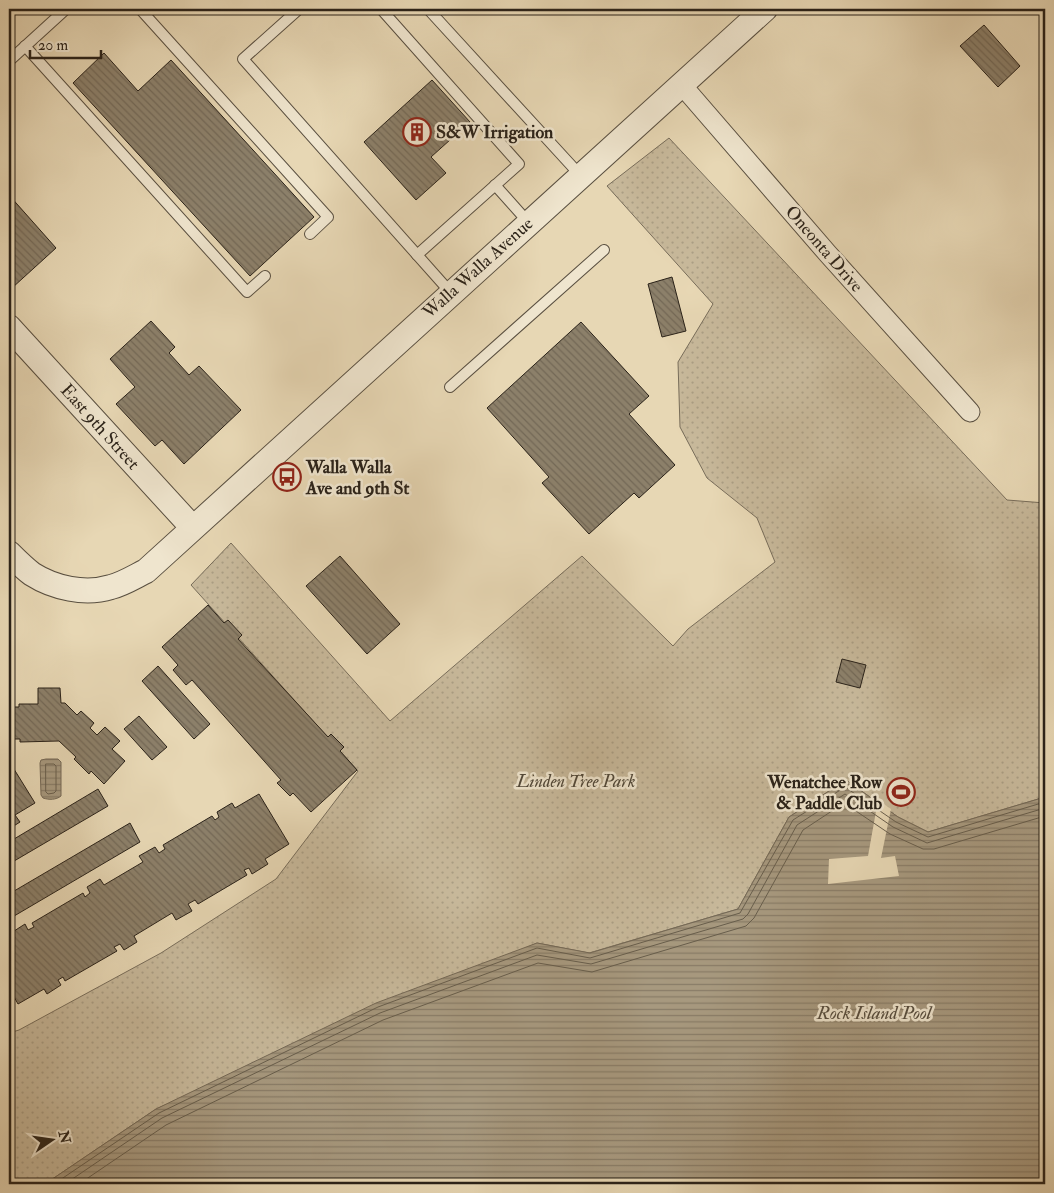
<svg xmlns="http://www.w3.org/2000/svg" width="1054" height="1193" viewBox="0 0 1054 1193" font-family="'IM FELL Double Pica',serif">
<defs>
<pattern id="grass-dots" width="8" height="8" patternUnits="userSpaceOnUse" patternTransform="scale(1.25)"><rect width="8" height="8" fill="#c7b89a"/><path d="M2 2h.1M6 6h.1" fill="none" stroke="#ab9e84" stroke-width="1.8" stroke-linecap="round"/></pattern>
<pattern id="water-rules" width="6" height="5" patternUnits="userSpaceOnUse" patternTransform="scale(1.25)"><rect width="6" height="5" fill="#a7997f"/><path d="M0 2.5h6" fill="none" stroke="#887c67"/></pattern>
<pattern id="building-back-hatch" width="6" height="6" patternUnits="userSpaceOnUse" patternTransform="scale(1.25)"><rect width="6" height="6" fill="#8c806a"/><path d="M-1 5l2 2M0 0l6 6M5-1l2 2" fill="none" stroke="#736856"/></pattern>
</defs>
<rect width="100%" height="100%" fill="#e7d7b4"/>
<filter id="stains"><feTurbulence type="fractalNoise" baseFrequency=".004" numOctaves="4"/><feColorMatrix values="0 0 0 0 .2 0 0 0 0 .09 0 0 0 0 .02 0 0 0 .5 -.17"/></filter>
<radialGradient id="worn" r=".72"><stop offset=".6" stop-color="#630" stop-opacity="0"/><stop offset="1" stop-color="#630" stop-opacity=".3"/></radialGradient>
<!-- grass -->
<path fill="url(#grass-dots)" stroke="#786d5a" d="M669,138L1007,500L1045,503V797L928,832L898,817L846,780L789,817L738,909L589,953L537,943L156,1109L45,1184H9V1033L19,1030L161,953L276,879L358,771L191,585L231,543L390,721L582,556L673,646L688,629L775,562L757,518L707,478L680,427L678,362L713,304L607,186Z"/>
<!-- water -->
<g fill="url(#water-rules)" stroke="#756956">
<path d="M46,759H58L61,762V796C56,800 49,800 43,798L41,795L40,763L41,760Z"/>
<path d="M846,780L898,817L928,832L1045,797V1184H45L156,1109L376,1003L537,943L590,953L738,909L789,817Z"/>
</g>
<!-- pier -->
<path fill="#e7d7b4" d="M878,800L891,809L881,858L895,856L899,876L828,884L829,859L868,856Z"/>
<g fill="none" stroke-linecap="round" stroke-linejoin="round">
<!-- shore -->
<g stroke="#685e4c" stroke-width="1">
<path d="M46,764H54L56,766V791L54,793L48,794L46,792Z"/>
<path d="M54,1184L159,1113L378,1007L537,948L590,958L740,913L793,820L845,787L896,822L928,837L1045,802"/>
<path d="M65,1184L162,1118L380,1013L537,955L591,964L743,919L748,914L797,825L845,794L893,827L927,843L1045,808"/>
<path d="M79,1184L166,1125L383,1020L538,963L592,972L746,926L754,918L803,830L844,803L890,834L923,849H934L1045,816"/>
</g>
</g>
<!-- building -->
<g fill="url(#building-back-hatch)" stroke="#2a2219">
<path d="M984,25L1020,66L998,87L960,46Z"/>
<path d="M104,53L138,91L171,60L314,217L250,276L73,83Z"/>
<path d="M432,80L470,122L431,157L446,173L416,200L364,142Z"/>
<path d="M9,195L56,248L12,288L9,285Z"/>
<path d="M672,277L686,331L662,337L648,284Z"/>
<path d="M151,321L175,347L169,353L189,375L199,366L241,410L184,464L162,440L155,446L116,404L135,387L110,359Z"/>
<path d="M581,322L649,396L629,414L675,465L639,498L634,493L589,534L542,483L549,477L487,408Z"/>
<path d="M340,556L400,624L367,654L306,586Z"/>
<path d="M208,605L224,623L228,620L242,635L238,639L328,737L331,734L344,747L340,751L357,770L311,812L293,793L290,796L277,783L281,780L192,680L186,685L173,670L178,665L162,647Z"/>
<path d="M842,659L866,665L860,688L836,682Z"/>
<path d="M158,666L210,724L194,739L142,681Z"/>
<path d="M38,688H60L61,703H65L77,715L81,711L94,723L90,728L97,735L105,727L120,741L112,749L125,761L104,784L91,771L89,774L74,759L76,757L59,741L20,742V739H9V707H19V704H38Z"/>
<path d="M139,716L167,747L152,760L124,729Z"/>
<path d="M9,761L35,803L15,815L20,822L9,829Z"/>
<path d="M98,789L108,806L9,864V842Z"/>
<path d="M259,794L289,844L265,859L268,864L252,874L249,868L244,870L247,875L198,904L195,900L188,904L192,911L176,920L172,913L134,936L137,942L124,950L120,944L114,947L117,951L65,981L63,977L58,980L61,985L47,994L44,989L18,1004L9,988V941L15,938L11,933L25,924L28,930L34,927L32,923L83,893L85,897L90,893L87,887L100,879L104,885L143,862L139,856L155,847L159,853L165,849L163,845L212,816L215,820L219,817L217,812L232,803L235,808Z"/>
<path d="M130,823L140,842L9,919V894Z"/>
</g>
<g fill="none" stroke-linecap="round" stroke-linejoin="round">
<defs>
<g id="service">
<path d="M140,9L328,217L310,234"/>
<path d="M299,9L243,59L451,293"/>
<path d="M381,9L519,164L417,255"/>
<path d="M428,9L580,175"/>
<path d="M25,46L247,292L265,276"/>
<path d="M9,61L66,9"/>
<path d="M495,185L528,222"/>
<path d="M450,387L604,250"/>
</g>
<path id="minor" d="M681,84L828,254L970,412"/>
<g id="tertiary">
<path d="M9,327L192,527"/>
<path d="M9,553C16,560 24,568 32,574C54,588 85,595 111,587C123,584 134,577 146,571L765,9"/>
</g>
</defs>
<!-- service casing -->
<use href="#service" stroke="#594f40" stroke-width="12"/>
<!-- minor casing -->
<use href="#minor" stroke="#594f40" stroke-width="21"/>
<!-- tertiary casing -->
<use href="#tertiary" stroke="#594f40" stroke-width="26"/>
<!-- service -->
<use href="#service" stroke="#efe5ce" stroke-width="10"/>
<!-- minor -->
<use href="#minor" stroke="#efe5ce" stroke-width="19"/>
<!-- tertiary -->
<use href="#tertiary" stroke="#efe5ce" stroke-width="24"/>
</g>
<!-- icons -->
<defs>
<symbol id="building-ring" viewBox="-11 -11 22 22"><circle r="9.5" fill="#efe5ce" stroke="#8f2418" stroke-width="1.5"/><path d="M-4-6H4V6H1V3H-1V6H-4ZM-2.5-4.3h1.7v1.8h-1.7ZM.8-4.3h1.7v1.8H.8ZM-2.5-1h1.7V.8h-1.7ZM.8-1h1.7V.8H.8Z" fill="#8f2418"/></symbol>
<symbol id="bus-ring" viewBox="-11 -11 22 22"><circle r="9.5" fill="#efe5ce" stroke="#8f2418" stroke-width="1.5"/><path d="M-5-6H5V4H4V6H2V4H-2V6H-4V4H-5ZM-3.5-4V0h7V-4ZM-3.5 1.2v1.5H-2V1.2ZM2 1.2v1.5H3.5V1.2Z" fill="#8f2418"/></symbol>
<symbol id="stadium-ring" viewBox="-11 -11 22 22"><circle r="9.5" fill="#efe5ce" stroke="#8f2418" stroke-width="1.5"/><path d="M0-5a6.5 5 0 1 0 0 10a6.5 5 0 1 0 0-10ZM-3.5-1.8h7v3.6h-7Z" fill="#8f2418"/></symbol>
</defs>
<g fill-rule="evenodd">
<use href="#building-ring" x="401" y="116" width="32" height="32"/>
<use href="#bus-ring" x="271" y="461" width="32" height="32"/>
<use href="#stadium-ring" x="885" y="776" width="32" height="32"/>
</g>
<g text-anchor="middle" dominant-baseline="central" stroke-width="5" stroke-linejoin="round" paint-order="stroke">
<!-- poi labels -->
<g font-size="18" font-weight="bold" fill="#2a2219" stroke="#efe5ce" text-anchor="start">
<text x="436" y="132">S&amp;W Irrigation</text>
<text x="306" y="467">Walla Walla<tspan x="306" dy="21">Ave and 9th St</tspan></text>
<text x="882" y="782" text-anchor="end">Wenatchee Row<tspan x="882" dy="21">&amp; Paddle Club</tspan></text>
</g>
<!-- street labels -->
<g font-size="18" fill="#2a2219" stroke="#efe5ce">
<text transform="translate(824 249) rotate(49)">Oneonta Drive</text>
<text transform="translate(478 268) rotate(-42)">Walla Walla Avenue</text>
<text transform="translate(100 427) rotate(48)">East 9th Street</text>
</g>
<!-- park labels -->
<g font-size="18" font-style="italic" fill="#514839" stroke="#efe5ce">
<text x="576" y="781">Linden Tree Park</text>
</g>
<!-- water labels -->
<g font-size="19" font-style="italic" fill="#564c3d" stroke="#efe5ce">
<text x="874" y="1013">Rock Island Pool</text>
</g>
</g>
<!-- margin -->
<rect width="1054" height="1193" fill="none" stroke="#e7d7b4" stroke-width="30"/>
<rect x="10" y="10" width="1034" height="1173" fill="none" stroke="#2a2219" stroke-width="2.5"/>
<rect x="15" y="15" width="1024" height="1163" fill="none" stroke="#2a2219"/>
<!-- north arrow -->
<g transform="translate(52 1140) rotate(77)" stroke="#efe5ce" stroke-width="4" paint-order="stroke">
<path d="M0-4L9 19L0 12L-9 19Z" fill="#2a2219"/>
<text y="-8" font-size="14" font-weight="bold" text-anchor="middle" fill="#2a2219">N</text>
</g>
<!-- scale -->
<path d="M30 50v8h71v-8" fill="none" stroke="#2a2219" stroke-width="2.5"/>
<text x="38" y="50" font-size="15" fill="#2a2219" stroke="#efe5ce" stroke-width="4" paint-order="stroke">20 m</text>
<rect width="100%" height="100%" filter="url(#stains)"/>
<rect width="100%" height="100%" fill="url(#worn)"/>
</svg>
